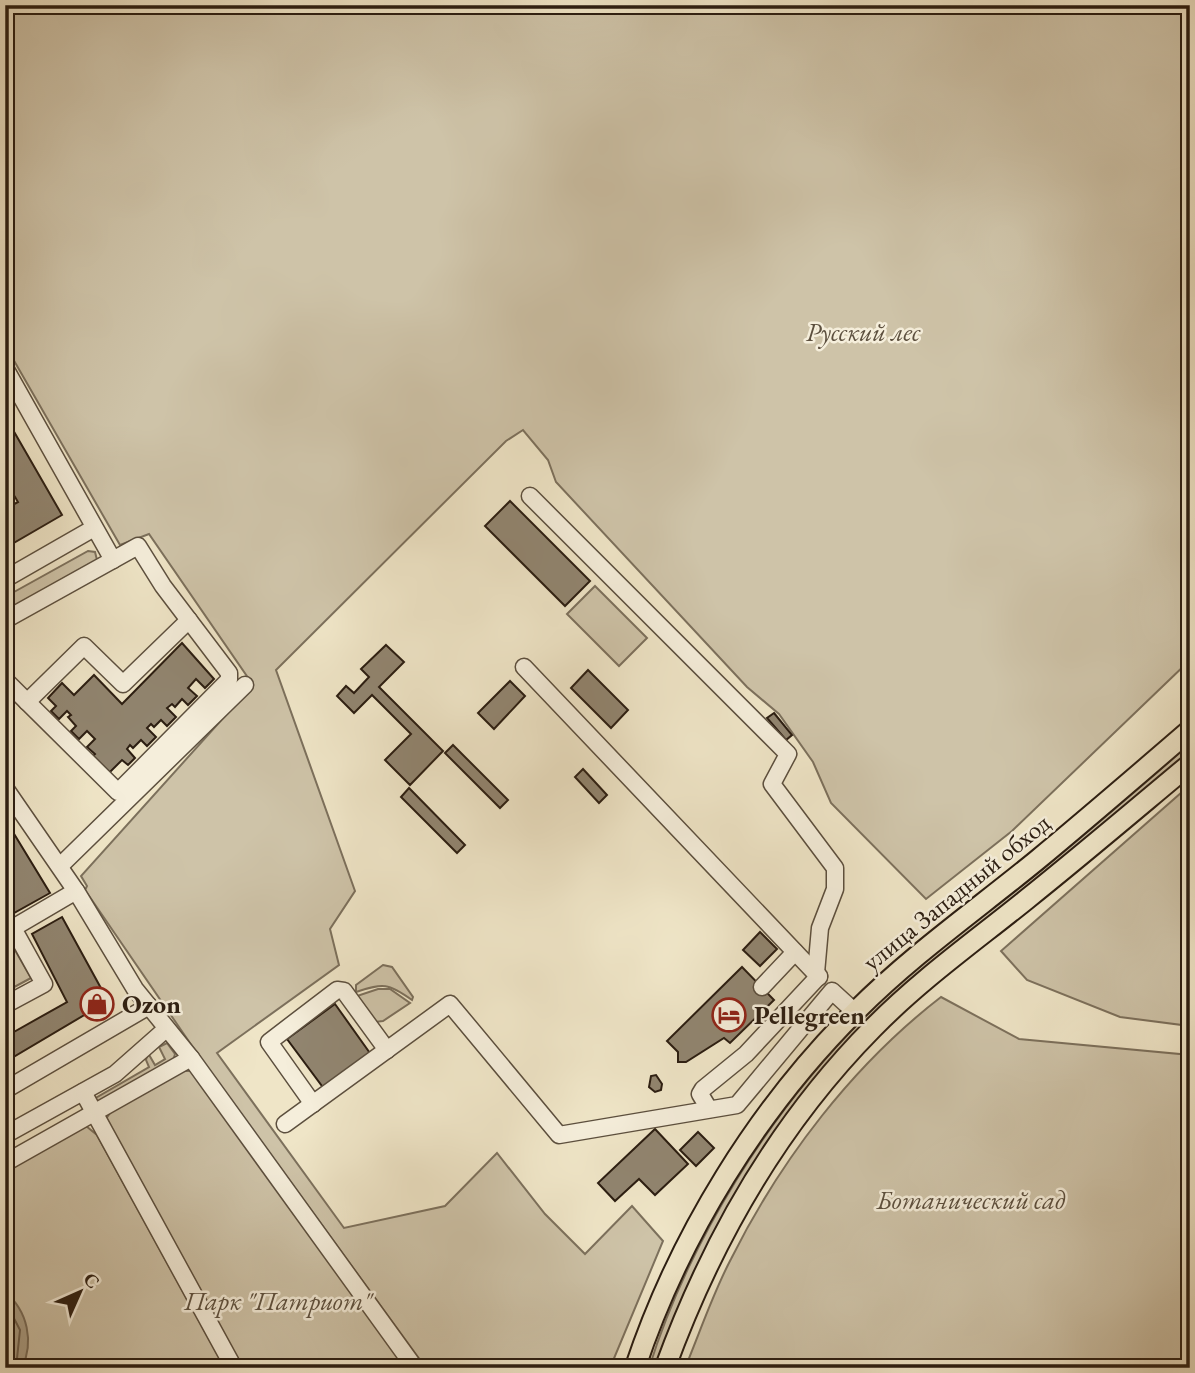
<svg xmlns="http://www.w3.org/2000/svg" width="1195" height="1373" viewBox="0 0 1195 1373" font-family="'EB Garamond',serif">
<rect width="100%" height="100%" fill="#efe5c7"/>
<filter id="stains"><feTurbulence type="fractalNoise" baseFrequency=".00286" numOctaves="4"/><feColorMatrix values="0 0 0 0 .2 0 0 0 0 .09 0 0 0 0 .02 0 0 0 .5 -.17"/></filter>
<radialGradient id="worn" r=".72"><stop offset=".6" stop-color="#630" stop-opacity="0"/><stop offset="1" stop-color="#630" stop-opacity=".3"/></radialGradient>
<!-- green -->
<g fill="#cec3a8" stroke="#7c705c" stroke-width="2">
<path d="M5,5H1190V660L1012,831L926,899L831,803L813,762L779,714L747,687L556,482L548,460L523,430L506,441L276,670L355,891L330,929L339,965L217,1053L344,1228L445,1206L497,1153L545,1214L585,1254L632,1206L663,1241L610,1368H426L203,1062L85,890L87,886L81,876L253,685L149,534L120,545L5,345Z"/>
<path d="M88,551L95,552L97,560L5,613V597Z"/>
<path d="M595,586L647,638L619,666L567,614Z"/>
<path d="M1190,744V753L1049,871L789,1113C733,1190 686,1276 657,1368H649C689,1240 770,1112 864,1017C919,962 983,917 1044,868C1093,828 1141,786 1190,744Z"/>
<path d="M1190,785V1026L1120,1017L1027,980L1001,951Z"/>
<path d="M11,943L31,978L5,992V946Z"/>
<path d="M383,965L392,967L413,997L412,1000C388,983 384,983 356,992V985Z"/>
<path d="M378,989H390L410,1003L383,1021L375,1022L357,996Z"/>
<path d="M941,997L1019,1039L1190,1055V1368H685C700,1332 713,1293 731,1259C781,1159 853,1065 941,997Z"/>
<path d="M167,1043L175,1054L173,1061L98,1103L94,1099L149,1067L146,1060L148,1053L155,1065L165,1059L159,1047Z"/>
<path d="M181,1071H193L408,1368H241L106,1119L112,1110Z"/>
<path d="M86,1126L97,1135L225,1368H5V1170Z"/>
</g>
<!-- water -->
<path fill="#aca189" stroke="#786c59" stroke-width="2" d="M5,1292C28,1311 34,1342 22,1368H5Z"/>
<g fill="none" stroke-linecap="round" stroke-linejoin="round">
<!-- shore -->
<path stroke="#6c5f4d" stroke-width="2" d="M5,1301L20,1330L16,1368"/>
</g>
<!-- building -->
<g fill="#918570" stroke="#2b1d11" stroke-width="2">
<path d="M5,416L62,515L5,548V509L18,502L5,480Z"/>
<path d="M510,501L590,581L565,606L485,526Z"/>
<path d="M182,643L214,679L205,688L196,679L188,688L197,696L188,705L182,699L175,707L172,704L167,708L176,717L167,726L161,720L154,727L151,724L147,728L156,737L147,746L141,740L133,748L130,745L127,749L135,758L128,765L122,760L109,773L90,759L95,754L87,747L95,739L87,731L79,739L71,731L76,726L68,717L71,715L67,711L59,719L51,711L56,706L48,698L62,683L74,695L94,675L122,704Z"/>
<path d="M386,645L404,662L379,687L443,751L410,785L385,760L411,734L372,695L354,713L337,696L346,686L354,693L369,677L361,669Z"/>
<path d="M588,670L628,710L611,728L571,688Z"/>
<path d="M510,681L525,696L494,729L478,713Z"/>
<path d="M774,713L792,735L786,740L767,718Z"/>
<path d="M453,745L508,800L500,808L445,753Z"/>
<path d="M583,769L607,795L599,803L575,777Z"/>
<path d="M409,788L465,845L457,853L401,797Z"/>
<path d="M5,819L50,893L5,918Z"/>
<path d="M62,917L108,1001L5,1062V1037L67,1002L32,934Z"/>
<path d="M760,932L777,949L760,966L743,950Z"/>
<path d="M742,967L774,1000L730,1043L724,1038L686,1062H678V1052L667,1041Z"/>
<path d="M335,1004L372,1056L325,1090L287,1039Z"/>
<path d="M656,1075L662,1084L661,1090L655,1092L649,1087L651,1076Z"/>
<path d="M655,1129L688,1164L655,1195L639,1179L615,1201L598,1183Z"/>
<path d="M698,1132L714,1148L696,1166L680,1150Z"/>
</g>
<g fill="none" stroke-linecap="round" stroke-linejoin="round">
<defs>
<g id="minor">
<path d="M5,368L113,560"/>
<path d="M530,496L788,754L772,784L835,868V889L820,928L816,973"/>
<path d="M5,579L94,528"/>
<path d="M5,620L138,546L163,586L229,673V680L118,792L5,680"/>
<path d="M524,667L819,977"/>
<path d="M27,702L84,646L123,684L189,620"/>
<path d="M5,788L76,891"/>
<path d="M60,866L245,685"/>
<path d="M762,987L795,952"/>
<path d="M5,1005L44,984L13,928L76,891L135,989L191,1058L415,1368"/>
<path d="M5,1090L149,1006"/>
<path d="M83,1092L234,1368"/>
<path d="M313,1104L269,1042L337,990L344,991L387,1050"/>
<path d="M709,1109L700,1094L703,1089L746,1054L819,976"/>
<path d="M285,1124L450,1004L559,1135L737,1105L832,991L855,1012"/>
<path d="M5,1135L115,1074L166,1029"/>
<path d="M5,1163L191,1058"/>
</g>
<g id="major">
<path d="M635,1368C679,1236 758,1108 857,1010C912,955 976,910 1036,861C1088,818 1139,774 1190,730"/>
<path d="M665,1368C711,1242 779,1123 873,1028C920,980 975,941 1027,899C1082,855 1136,809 1190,764"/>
</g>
</defs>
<!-- minor casing -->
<use href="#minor" stroke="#5c4f3e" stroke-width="19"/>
<!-- major casing -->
<use href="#major" stroke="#2b1d11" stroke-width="23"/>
<!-- minor -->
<use href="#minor" stroke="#f5eedb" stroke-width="16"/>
<!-- major -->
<use href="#major" stroke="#efe5c7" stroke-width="19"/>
</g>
<!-- icons -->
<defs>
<symbol id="shop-ring" viewBox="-11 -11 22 22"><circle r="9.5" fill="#f5eedb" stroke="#8f2418" stroke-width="1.5"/><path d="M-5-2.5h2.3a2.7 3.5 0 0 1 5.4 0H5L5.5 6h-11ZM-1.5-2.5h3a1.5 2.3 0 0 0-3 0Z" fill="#8f2418"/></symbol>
<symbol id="hotel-ring" viewBox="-11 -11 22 22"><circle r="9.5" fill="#f5eedb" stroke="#8f2418" stroke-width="1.5"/><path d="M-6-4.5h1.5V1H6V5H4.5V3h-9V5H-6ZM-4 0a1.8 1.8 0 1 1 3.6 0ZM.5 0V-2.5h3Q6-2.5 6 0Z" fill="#8f2418"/></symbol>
</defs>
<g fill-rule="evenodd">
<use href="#shop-ring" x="78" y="985" width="38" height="38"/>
<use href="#hotel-ring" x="710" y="996" width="38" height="38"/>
</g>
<g text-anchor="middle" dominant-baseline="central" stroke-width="5" stroke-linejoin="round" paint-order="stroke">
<!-- park labels -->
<g font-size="26" font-style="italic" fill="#5c4f3e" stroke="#f5eedb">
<text x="863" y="332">Русский лес</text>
<text x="971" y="1200">Ботанический сад</text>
<text x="278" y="1301">Парк "Патриот"</text>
</g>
<!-- street labels -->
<g font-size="26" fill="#2b1d11" stroke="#f5eedb">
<text transform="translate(956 892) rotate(-39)">улица Западный обход</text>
</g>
<!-- poi labels -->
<g font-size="26" font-weight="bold" fill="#2b1d11" stroke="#f5eedb" text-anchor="start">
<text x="122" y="1004">Ozon</text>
<text x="754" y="1015">Pellegreen</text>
</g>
</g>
<!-- margin -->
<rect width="1195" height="1373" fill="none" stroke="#efe5c7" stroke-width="28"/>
<rect x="7" y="7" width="1181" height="1359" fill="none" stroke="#2b1d11" stroke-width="3.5"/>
<rect x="14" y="14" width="1167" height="1345" fill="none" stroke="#2b1d11" stroke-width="2"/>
<!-- north arrow -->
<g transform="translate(80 1292) rotate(45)" stroke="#f5eedb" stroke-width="5" paint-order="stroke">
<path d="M0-5L12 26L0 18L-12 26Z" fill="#2b1d11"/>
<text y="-10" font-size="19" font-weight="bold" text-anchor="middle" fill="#2b1d11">С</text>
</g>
<rect width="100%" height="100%" filter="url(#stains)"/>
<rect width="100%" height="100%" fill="url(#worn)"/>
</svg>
